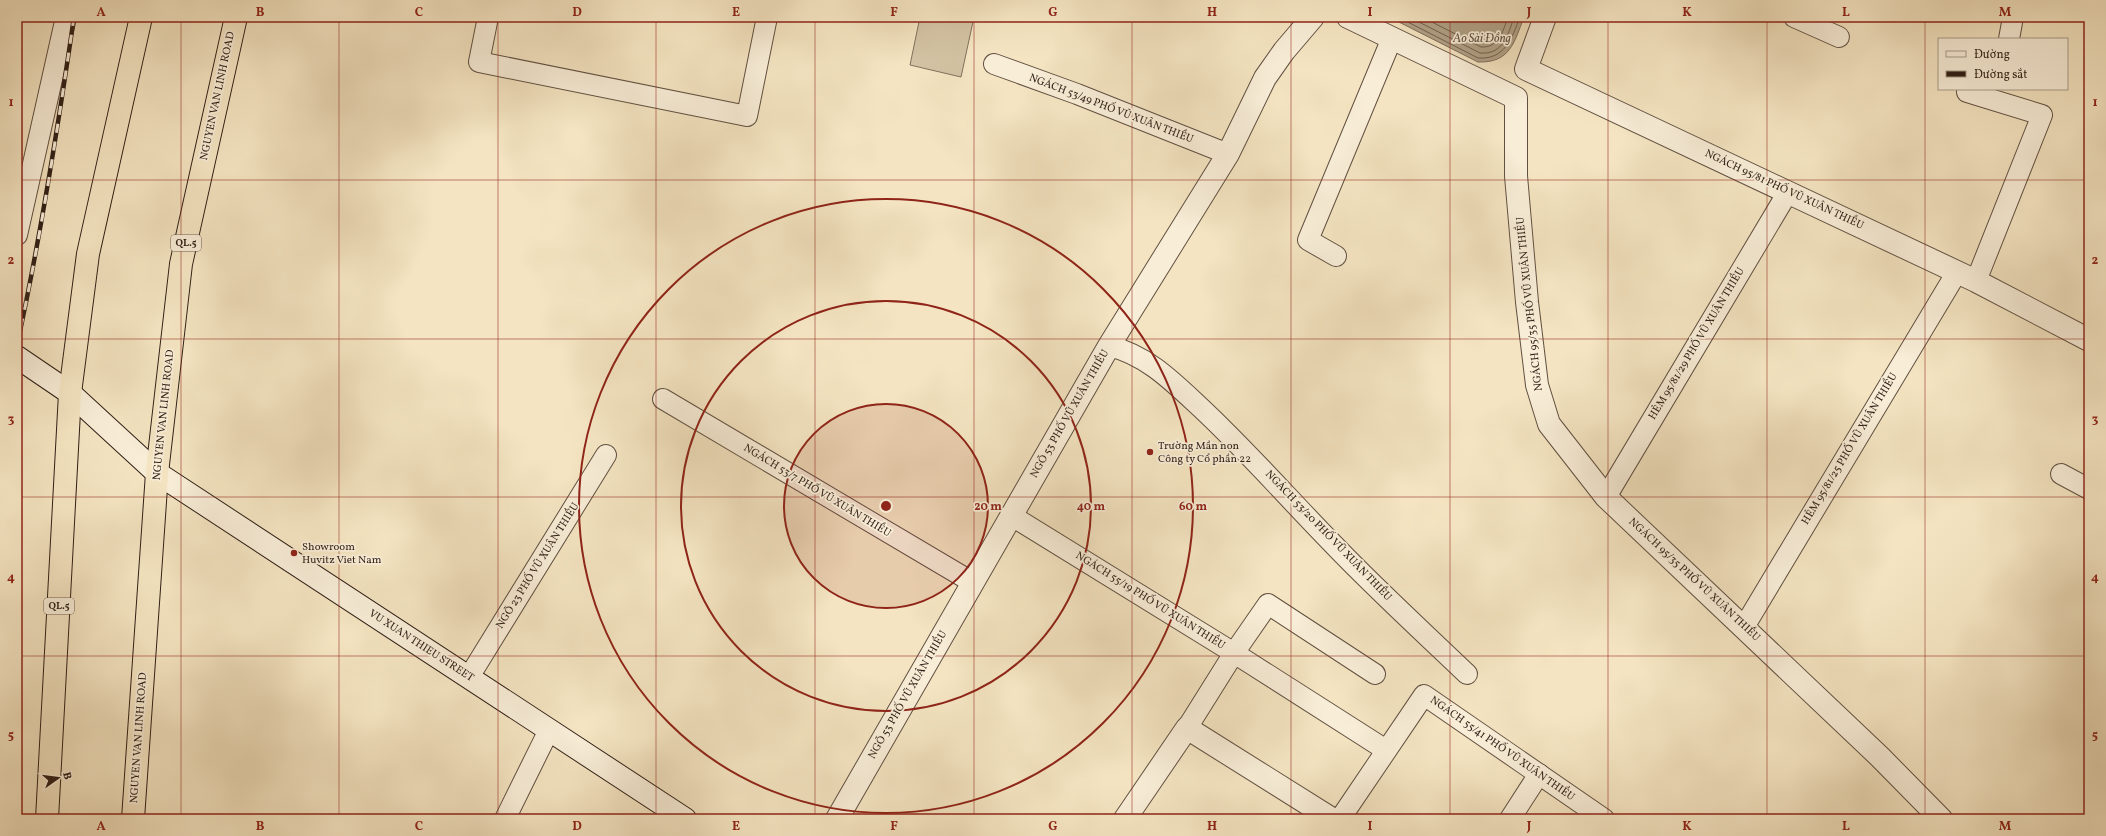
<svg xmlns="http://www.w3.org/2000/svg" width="2106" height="836" viewBox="0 0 2106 836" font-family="Vollkorn,serif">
<rect width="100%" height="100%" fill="#f4e4c1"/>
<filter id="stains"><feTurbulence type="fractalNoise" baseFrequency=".005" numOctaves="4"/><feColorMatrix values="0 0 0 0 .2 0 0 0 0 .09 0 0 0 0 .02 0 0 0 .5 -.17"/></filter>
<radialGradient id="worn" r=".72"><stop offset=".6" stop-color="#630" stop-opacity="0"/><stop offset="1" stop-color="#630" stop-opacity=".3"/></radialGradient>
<!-- green -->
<path fill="#d3c3a4" stroke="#82715d" d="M920,17H974L961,77L910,65Z"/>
<!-- water -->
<path fill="#b1a187" stroke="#7d6d5a" d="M1389,17H1524C1514,43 1510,63 1478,62Z"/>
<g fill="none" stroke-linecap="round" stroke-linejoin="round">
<!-- shore -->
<g stroke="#70604e" stroke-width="1">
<path d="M1398,17L1478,58C1505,60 1512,38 1520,17"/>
<path d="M1409,17L1480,53C1503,55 1508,35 1514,17"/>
<path d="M1422,17L1481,47C1499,48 1503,31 1508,17"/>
</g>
<defs>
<g id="service">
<path d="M488,17L479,62L747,116L767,17"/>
<path d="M1794,17L1839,37"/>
<path d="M2009,39L2013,17"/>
<path d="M994,64L1077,94L1228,154"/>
<path d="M1967,92L2042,115L1976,281"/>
<path d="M17,235L66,17"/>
<path d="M1336,256L1308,240L1392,38"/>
<path d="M1109,346C1147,355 1173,382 1201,408C1247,451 1288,498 1332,543C1375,588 1422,631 1467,674"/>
<path d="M663,399L972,582"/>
<path d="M2061,474L2089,489"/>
<path d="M1606,497L1788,192"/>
<path d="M1012,516L1234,653L1187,728"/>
<path d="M1744,627L1957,272"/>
<path d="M1375,674L1268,604L1234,653L1386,750"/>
<path d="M469,677L606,455"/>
<path d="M505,819L549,730"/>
<path d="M1340,819L1424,695L1604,819"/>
<path d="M1510,819L1539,774"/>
</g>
<g id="minor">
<path d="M1348,17L1516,98V176L1527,302L1537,385L1549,424L1606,497L1880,757L1941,819"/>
<path d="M1545,17L1526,69L1976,281L2089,340"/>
<path d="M837,819L1109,346L1228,154L1265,78L1284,51L1313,17"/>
<path d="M1125,819L1187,728L1332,819"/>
</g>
<path id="secondary" d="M17,357L70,393L157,473L685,819"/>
<g id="trunk">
<path d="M47,819L70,393L88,254L141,17"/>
<path d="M133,819L157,473L181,264L236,17"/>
</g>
</defs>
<!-- service casing -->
<use href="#service" stroke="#615041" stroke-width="22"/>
<!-- minor casing -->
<use href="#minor" stroke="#615041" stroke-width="24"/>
<!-- secondary casing -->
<use href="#secondary" stroke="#301f16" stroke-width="24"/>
<!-- trunk casing -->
<use href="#trunk" stroke="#301f16" stroke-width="24"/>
<!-- service -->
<use href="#service" stroke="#f8edd7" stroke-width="20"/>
<!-- minor -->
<use href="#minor" stroke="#f8edd7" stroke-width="22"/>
<!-- secondary -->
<use href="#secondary" stroke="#f8edd7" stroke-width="22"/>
<!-- trunk -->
<use href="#trunk" stroke="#f4e4c1" stroke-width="22"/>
<defs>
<path id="rail" d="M17,345C41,236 58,127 74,17"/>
</defs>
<!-- rail casing -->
<use href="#rail" stroke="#301f16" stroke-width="4.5"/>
<!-- rail -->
<use href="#rail" stroke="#f8edd7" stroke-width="3" stroke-dasharray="9" stroke-linecap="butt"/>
</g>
<!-- grid -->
<path fill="none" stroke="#8f2418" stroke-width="1" stroke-opacity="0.55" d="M181,17V819M339,17V819M498,17V819M656,17V819M815,17V819M974,17V819M1132,17V819M1291,17V819M1450,17V819M1608,17V819M1767,17V819M1925,17V819M17,180H2089M17,339H2089M17,497H2089M17,656H2089"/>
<!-- distance rings -->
<circle cx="886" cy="506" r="102" fill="#8f2418" fill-opacity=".12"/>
<g fill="none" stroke="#8f2418" stroke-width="2">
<circle cx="886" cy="506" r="102"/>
<circle cx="886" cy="506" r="205"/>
<circle cx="886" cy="506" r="307"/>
</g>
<!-- markers -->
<g fill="#8f2418" stroke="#f8edd7" stroke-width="1.5">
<circle cx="1150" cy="452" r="4"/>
<circle cx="294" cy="553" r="4"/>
</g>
<g text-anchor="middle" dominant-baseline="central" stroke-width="3.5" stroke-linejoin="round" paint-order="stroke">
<!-- shield labels -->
<g fill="#f8edd7" stroke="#6c5d50" stroke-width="1">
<rect x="171" y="235" width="30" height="16" rx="3"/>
<rect x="44" y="598" width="30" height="16" rx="3"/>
</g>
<g font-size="10" font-weight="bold" fill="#301f16">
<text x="186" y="243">QL.5</text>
<text x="59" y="606">QL.5</text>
</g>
<!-- street labels -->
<g font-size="11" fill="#301f16" stroke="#f8edd7">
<text transform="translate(218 96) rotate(-78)">NGUYEN VAN LINH ROAD</text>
<text transform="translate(1111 109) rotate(21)">NGÁCH 53/49 PHỐ VŨ XUÂN THIỀU</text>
<text transform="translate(1784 190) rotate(25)">NGÁCH 95/81 PHỐ VŨ XUÂN THIỀU</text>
<text transform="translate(1530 304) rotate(-96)">NGÁCH 95/35 PHỐ VŨ XUÂN THIỀU</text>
<text transform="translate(1697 344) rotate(-59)">HẺM 95/81/29 PHỐ VŨ XUÂN THIỀU</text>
<text transform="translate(1070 414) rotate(-60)">NGÕ 53 PHỐ VŨ XUÂN THIỀU</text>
<text transform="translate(164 415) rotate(-84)">NGUYEN VAN LINH ROAD</text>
<text transform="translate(1850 449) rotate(-59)">HẺM 95/81/25 PHỐ VŨ XUÂN THIỀU</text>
<text transform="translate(817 491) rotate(31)">NGÁCH 53/7 PHỐ VŨ XUÂN THIỀU</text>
<text transform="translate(1328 536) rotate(46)">NGÁCH 53/20 PHỐ VŨ XUÂN THIỀU</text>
<text transform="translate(538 566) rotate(-58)">NGÕ 23 PHỐ VŨ XUÂN THIỀU</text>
<text transform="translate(1694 580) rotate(43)">NGÁCH 95/35 PHỐ VŨ XUÂN THIỀU</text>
<text transform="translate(1150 601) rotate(32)">NGÁCH 55/19 PHỐ VŨ XUÂN THIỀU</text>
<text transform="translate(421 646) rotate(33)">VU XUAN THIEU STREET</text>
<text transform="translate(908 695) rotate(-60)">NGÕ 53 PHỐ VŨ XUÂN THIỀU</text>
<text transform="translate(139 738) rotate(-86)">NGUYEN VAN LINH ROAD</text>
<text transform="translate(1502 749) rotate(35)">NGÁCH 55/41 PHỐ VŨ XUÂN THIỀU</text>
</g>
<!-- poi labels -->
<g font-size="11" fill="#301f16" stroke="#f8edd7" text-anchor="start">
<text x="1158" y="446">Trường Mần non<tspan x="1158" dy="13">Công ty Cổ phần 22</tspan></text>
<text x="302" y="547">Showroom<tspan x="302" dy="13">Huvitz Viet Nam</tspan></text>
</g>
<!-- water labels -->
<g font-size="12" font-style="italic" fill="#5d4c3e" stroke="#f8edd7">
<text x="1482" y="39">Ao Sài Đồng</text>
</g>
</g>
<circle cx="886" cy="506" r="6" fill="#8f2418" stroke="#f8edd7" stroke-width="2"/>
<g font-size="12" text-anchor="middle" font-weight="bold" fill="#8f2418" stroke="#f8edd7" stroke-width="3.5" stroke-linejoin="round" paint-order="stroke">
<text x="988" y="510">20 m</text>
<text x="1091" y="510">40 m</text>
<text x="1193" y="510">60 m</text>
</g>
<!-- margin -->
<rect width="2106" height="836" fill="none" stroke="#f4e4c1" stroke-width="44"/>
<!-- legend -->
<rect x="1938" y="38" width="130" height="52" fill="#f8edd7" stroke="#a89b8a"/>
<rect x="1946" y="51" width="20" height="6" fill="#f8edd7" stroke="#a89b8a"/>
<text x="1974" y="58" font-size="12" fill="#301f16">Đường</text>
<rect x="1946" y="71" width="20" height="6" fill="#301f16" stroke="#a89b8a"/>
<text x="1974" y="78" font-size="12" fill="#301f16">Đường sắt</text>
<!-- north arrow -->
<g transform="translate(58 778) rotate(76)" stroke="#f8edd7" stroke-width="3" paint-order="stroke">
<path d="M0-3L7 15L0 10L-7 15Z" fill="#301f16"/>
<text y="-6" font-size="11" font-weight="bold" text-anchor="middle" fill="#301f16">B</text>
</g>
<rect x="22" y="22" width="2062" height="792" fill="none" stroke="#8f2418" stroke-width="1.5"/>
<g font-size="13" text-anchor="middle" font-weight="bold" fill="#8f2418">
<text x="101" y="16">A</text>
<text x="260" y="16">B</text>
<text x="419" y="16">C</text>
<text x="577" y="16">D</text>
<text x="736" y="16">E</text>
<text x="894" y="16">F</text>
<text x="1053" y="16">G</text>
<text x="1212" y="16">H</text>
<text x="1370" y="16">I</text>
<text x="1529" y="16">J</text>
<text x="1687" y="16">K</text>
<text x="1846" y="16">L</text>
<text x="2005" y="16">M</text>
<text x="11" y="106">1</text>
<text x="2095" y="106">1</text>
<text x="11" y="264">2</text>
<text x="2095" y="264">2</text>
<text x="11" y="423">3</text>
<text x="2095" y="423">3</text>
<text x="11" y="581">4</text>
<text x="2095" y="581">4</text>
<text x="11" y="739">5</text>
<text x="2095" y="739">5</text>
<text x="101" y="830">A</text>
<text x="260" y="830">B</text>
<text x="419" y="830">C</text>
<text x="577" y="830">D</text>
<text x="736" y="830">E</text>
<text x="894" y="830">F</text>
<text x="1053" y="830">G</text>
<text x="1212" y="830">H</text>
<text x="1370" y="830">I</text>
<text x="1529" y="830">J</text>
<text x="1687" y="830">K</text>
<text x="1846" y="830">L</text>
<text x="2005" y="830">M</text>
</g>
<rect width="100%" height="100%" filter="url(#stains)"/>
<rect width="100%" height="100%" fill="url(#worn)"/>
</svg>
